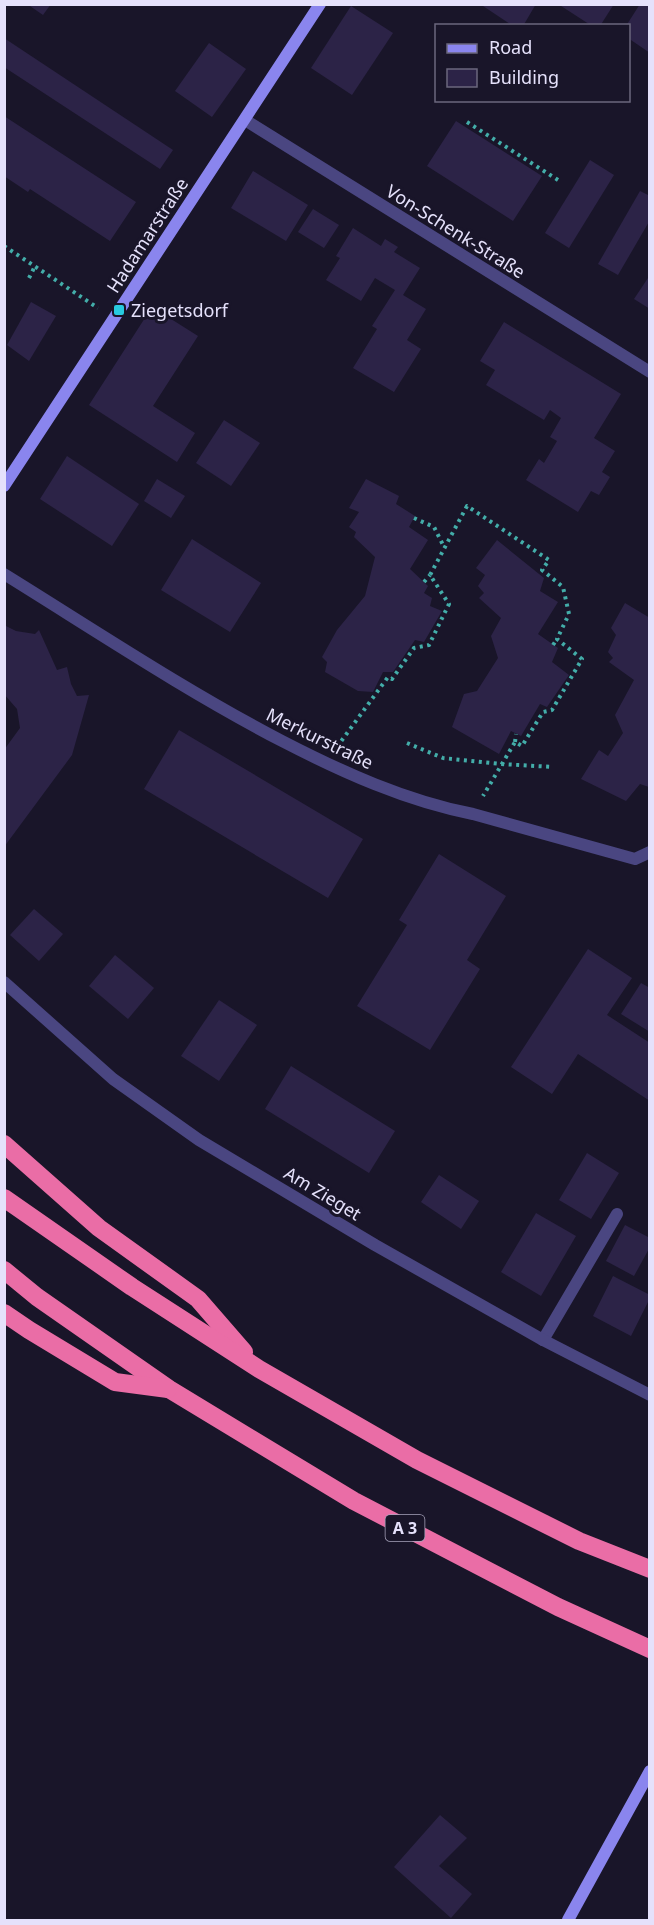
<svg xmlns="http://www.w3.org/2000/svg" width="654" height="1925" viewBox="0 0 654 1925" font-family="'Noto Sans',sans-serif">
<rect width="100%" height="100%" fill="#191529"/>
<!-- building -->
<g fill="#2c2347">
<path d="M27,4H51L43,15Z"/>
<path d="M480,4H536L523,26H513Z"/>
<path d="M558,4H614L600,26H592Z"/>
<path d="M640,4H650V53L628,38V26H626Z"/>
<path d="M351,6L393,33L352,95L311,68Z"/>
<path d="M4,38L173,150L160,169L4,67Z"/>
<path d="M209,43L246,69L212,117L175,91Z"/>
<path d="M4,116L136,202L110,241L30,189L28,192L4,176Z"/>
<path d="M456,121L542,176L513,221L427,166Z"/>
<path d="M590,160L614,175L569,248L545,233Z"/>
<path d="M253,171L308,205L286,241L231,208Z"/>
<path d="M640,191L650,196V220L618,275L598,264Z"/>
<path d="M313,209L339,225L324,248L298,232Z"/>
<path d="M353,228L381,246L385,239L398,247L394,252L420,268L403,295L426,309L407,340L421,349L394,392L353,368L377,329L372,326L395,290L375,278L361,301L326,280L340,258L336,256Z"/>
<path d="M650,275V309L634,299Z"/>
<path d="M31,302L56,316L29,361L7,345Z"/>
<path d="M152,307L198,336L153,406L195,433L177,462L89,405Z"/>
<path d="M504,322L621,394L594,438L615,451L602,472L610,477L599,495L591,491L578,512L526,480L539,459L544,463L557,441L550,437L561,418L550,410L544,420L486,385L495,370L480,361Z"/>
<path d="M224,420L260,443L231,486L196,463Z"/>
<path d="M67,456L139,504L112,546L40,499Z"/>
<path d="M157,479L185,496L171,518L144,501Z"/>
<path d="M366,479L399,496L396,504L415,516L409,527L428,540L410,569L428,586L424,593L432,598L430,606L442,611L424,642L415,640L393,672H383L373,692L358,691L325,672L327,662L322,657L337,630L365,596L375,557L354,537L356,532L349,527L359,512L349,508Z"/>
<path d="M192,539L261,583L230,632L161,590Z"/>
<path d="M497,540L544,578L540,591L558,602L538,634L558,648L552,662L569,675L547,707L540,704L521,736L511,731L499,754L452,727L464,694L477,691L498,658L491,636L501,618L479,598L484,593L478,586L485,575L476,568Z"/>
<path d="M625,603L650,618V785L649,787L640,784L626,801L581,779L599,750L608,756L623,733L615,715L634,680L609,662L613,658L608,652L616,635L611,628Z"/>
<path d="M4,625L16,631L35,634L39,630L57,670L67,667L71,684L77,696L89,695L72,755L4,847V750L20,728L17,709L4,694Z"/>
<path d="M179,730L363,839L328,898L144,789Z"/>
<path d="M439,854L506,896L467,960L480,969L430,1050L357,1006L407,925L399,920Z"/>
<path d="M34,909L63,934L39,961L10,935Z"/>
<path d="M588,949L632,978L607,1015L650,1043V1101L578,1054L552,1094L511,1067Z"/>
<path d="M115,955L154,988L128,1019L89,986Z"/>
<path d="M641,983L650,988V1032L621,1014Z"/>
<path d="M219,1000L257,1025L219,1081L181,1056Z"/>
<path d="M291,1066L395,1131L369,1173L265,1109Z"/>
<path d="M587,1153L619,1173L591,1219L559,1200Z"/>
<path d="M439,1175L479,1201L461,1229L421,1202Z"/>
<path d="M536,1213L576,1236L541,1296L501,1272Z"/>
<path d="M625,1225L650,1238V1247L634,1276L606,1261Z"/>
<path d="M613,1276L650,1295V1298L631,1336L593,1316Z"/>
<path d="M440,1815L467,1838L439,1866L472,1894L451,1918L394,1867Z"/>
</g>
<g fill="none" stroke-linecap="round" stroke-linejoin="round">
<!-- path -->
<g stroke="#43ada9" stroke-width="4" stroke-dasharray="3 4.5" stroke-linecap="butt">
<path d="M467,122L558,180"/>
<path d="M4,246L98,308"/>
<path d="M29,278L35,266"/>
<path d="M414,518L434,527L444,547"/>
<path d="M424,582L430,575"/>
<path d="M553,645L557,639"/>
<path d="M515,742L516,734"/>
<path d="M407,743L443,758L501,764L553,767"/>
<path d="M337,747L388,677L392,679L414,648L429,645L449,604L430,575L467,506L549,560L542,570L563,587L569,614L557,639L582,659L552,710L543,712L522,746L515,742L483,796"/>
</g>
<!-- lane -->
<path stroke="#4a4681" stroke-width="12" d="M543,1340L617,1214"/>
<!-- street -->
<g stroke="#4a4681" stroke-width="12">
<path d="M245,120L650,372"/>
<path d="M4,574C96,631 186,691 282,741C342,772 406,801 473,814L635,859L650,852"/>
<path d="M4,982L113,1079L199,1140L375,1245L543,1340L650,1395"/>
</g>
<!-- secondary -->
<g stroke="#8a85ee" stroke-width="12">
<path d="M4,486L320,4"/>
<path d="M568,1920L650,1771"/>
</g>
<!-- highway -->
<g stroke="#ea6da6" stroke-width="18">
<path d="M4,1144L99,1228L198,1299L244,1352"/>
<path d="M4,1198L132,1287L259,1369L417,1460L579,1541L650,1569"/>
<path d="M4,1270L37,1297L169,1389L354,1501L558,1607L650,1649"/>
<path d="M4,1313L29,1330L115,1382L168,1389"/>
</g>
</g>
<!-- markers -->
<rect fill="#28cae0" stroke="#191529" stroke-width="2" x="113" y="304" width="12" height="12" rx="3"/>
<g text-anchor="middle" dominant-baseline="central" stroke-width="6" stroke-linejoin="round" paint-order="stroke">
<!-- shield labels -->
<rect fill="#191529" stroke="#a8a4bc" stroke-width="1.5" x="385.5" y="1515" width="39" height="26" rx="4.5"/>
<g font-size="16" font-weight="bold" fill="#e5e1fb">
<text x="405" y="1528">A 3</text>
</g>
<!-- street labels -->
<g font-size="18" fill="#e5e1fb" stroke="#191529">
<text transform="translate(456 231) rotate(32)">Von-Schenk-Straße</text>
<text transform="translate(147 235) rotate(-57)">Hadamarstraße</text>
<text transform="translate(320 738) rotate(26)">Merkurstraße</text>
<text transform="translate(323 1193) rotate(31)">Am Zieget</text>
</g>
<!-- poi labels -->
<g font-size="18" fill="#e5e1fb" stroke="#191529" text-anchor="start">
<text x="131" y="310">Ziegetsdorf</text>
</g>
</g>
<!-- border -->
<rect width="654" height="1925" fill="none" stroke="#e5e1fb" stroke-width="12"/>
<!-- legend -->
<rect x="435" y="24" width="195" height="78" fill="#191529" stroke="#6b677d" stroke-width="1.5"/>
<rect x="447" y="44" width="30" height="9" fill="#8a85ee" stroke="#6b677d" stroke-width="1.5"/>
<text x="489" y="54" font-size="18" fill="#e5e1fb">Road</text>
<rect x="447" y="69" width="30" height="18" fill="#2c2347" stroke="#6b677d" stroke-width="1.5"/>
<text x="489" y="84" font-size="18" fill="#e5e1fb">Building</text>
</svg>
